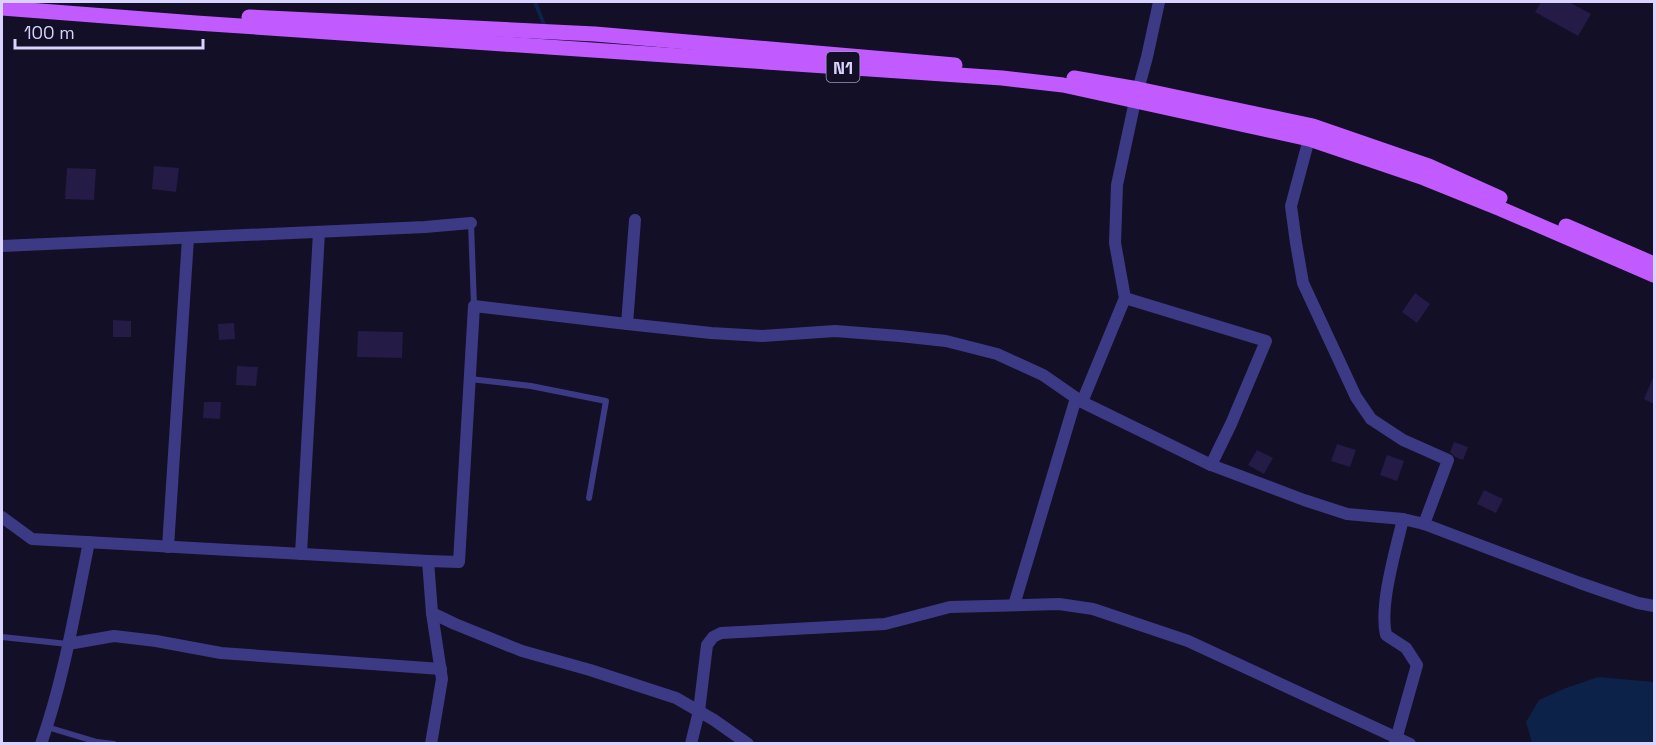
<svg xmlns="http://www.w3.org/2000/svg" width="1656" height="745" viewBox="0 0 1656 745" font-family="'Space Grotesk',sans-serif">
<rect width="100%" height="100%" fill="#130f26"/>
<!-- water -->
<path fill="#0c2248" d="M1598,677L1654,682V743H1532L1526,722L1539,700L1566,688Z"/>
<g fill="none" stroke-linecap="round" stroke-linejoin="round">
<!-- stream -->
<path stroke="#0c2248" stroke-width="4" d="M535,2L545,27"/>
</g>
<!-- building -->
<g fill="#241b47">
<path d="M1541,2H1569L1591,14L1578,36L1535,12Z"/>
<path d="M154,166L179,168L176,192L152,189Z"/>
<path d="M67,168L96,169L94,200L65,199Z"/>
<path d="M1415,293L1430,304L1417,323L1402,312Z"/>
<path d="M113,320L131,321V337H113Z"/>
<path d="M234,323L235,339L219,340L218,324Z"/>
<path d="M358,331L403,332L402,358L357,357Z"/>
<path d="M237,366L258,367L256,386L236,385Z"/>
<path d="M1654,375V404L1644,399Z"/>
<path d="M204,402H221L220,419L203,418Z"/>
<path d="M1454,442L1468,447L1463,460L1455,457L1450,452Z"/>
<path d="M1337,444L1356,450L1350,467L1331,461Z"/>
<path d="M1257,450L1273,458L1264,474L1248,465Z"/>
<path d="M1387,455L1404,461L1397,481L1380,475Z"/>
<path d="M1484,490L1503,499L1496,513L1477,504Z"/>
</g>
<g fill="none" stroke-linecap="round" stroke-linejoin="round">
<!-- lane -->
<g stroke="#3d3a85" stroke-width="6">
<path d="M471,223L474,306"/>
<path d="M470,379L531,386L606,401L589,498"/>
<path d="M2,637L68,644"/>
<path d="M47,727L97,742L114,744"/>
</g>
<!-- street -->
<g stroke="#3d3a85" stroke-width="12">
<path d="M1159,2L1147,57L1135,101L1117,185L1115,243L1125,298L1266,341L1231,424L1211,465L1304,500L1347,514L1403,519"/>
<path d="M1309,139L1291,206L1296,243L1303,283L1356,397L1371,419L1403,440L1448,460L1424,524L1403,519C1396,549 1379,605 1386,635L1406,648L1417,665L1395,743"/>
<path d="M635,220L627,324L711,333L762,336L835,331L900,336L946,341L997,354L1043,375L1082,402L1211,465"/>
<path d="M2,246L425,227L471,223"/>
<path d="M1082,402L1125,298"/>
<path d="M2,517L32,539L428,561L432,613L455,624L522,651L590,670L676,698L714,720L748,744"/>
<path d="M1424,524L1580,583L1638,603L1654,606"/>
<path d="M168,547L188,238"/>
<path d="M301,554L319,232"/>
<path d="M428,561L459,562L474,306L627,324"/>
<path d="M1014,605L1076,398"/>
<path d="M68,644L114,636L156,641L221,653L441,669"/>
<path d="M41,744C64,679 75,610 89,542"/>
<path d="M431,744L442,679L432,613"/>
<path d="M691,744L699,711L707,645L713,637L721,633L885,624L950,607L1059,604L1093,609L1188,641L1410,744"/>
</g>
<!-- primary -->
<g stroke="#c25bff" stroke-width="15">
<path d="M2,8L196,23L1002,78L1063,85L1309,139L1424,178L1501,209L1654,275"/>
<path d="M249,17L595,34L955,65"/>
<path d="M1074,78L1138,89L1313,126L1429,166L1500,198"/>
<path d="M1566,226L1654,264"/>
</g>
</g>
<g text-anchor="middle" dominant-baseline="central" stroke-width="4.5" stroke-linejoin="round" paint-order="stroke">
<!-- shield labels -->
<rect fill="#130f26" stroke="#9e99be" stroke-width="1.5" x="826.5" y="52" width="33" height="30" rx="4.5"/>
<g font-size="18" font-weight="bold" fill="#d9d4ff">
<text x="843" y="67">N1</text>
</g>
</g>
<!-- border -->
<rect width="1656" height="745" fill="none" stroke="#d9d4ff" stroke-width="6"/>
<!-- scale -->
<path d="M15 39v9h188v-9" fill="none" stroke="#d9d4ff" stroke-width="3"/>
<text x="24" y="39" font-size="18" fill="#d9d4ff" stroke="#130f26" stroke-width="4.5" paint-order="stroke">100 m</text>
</svg>
